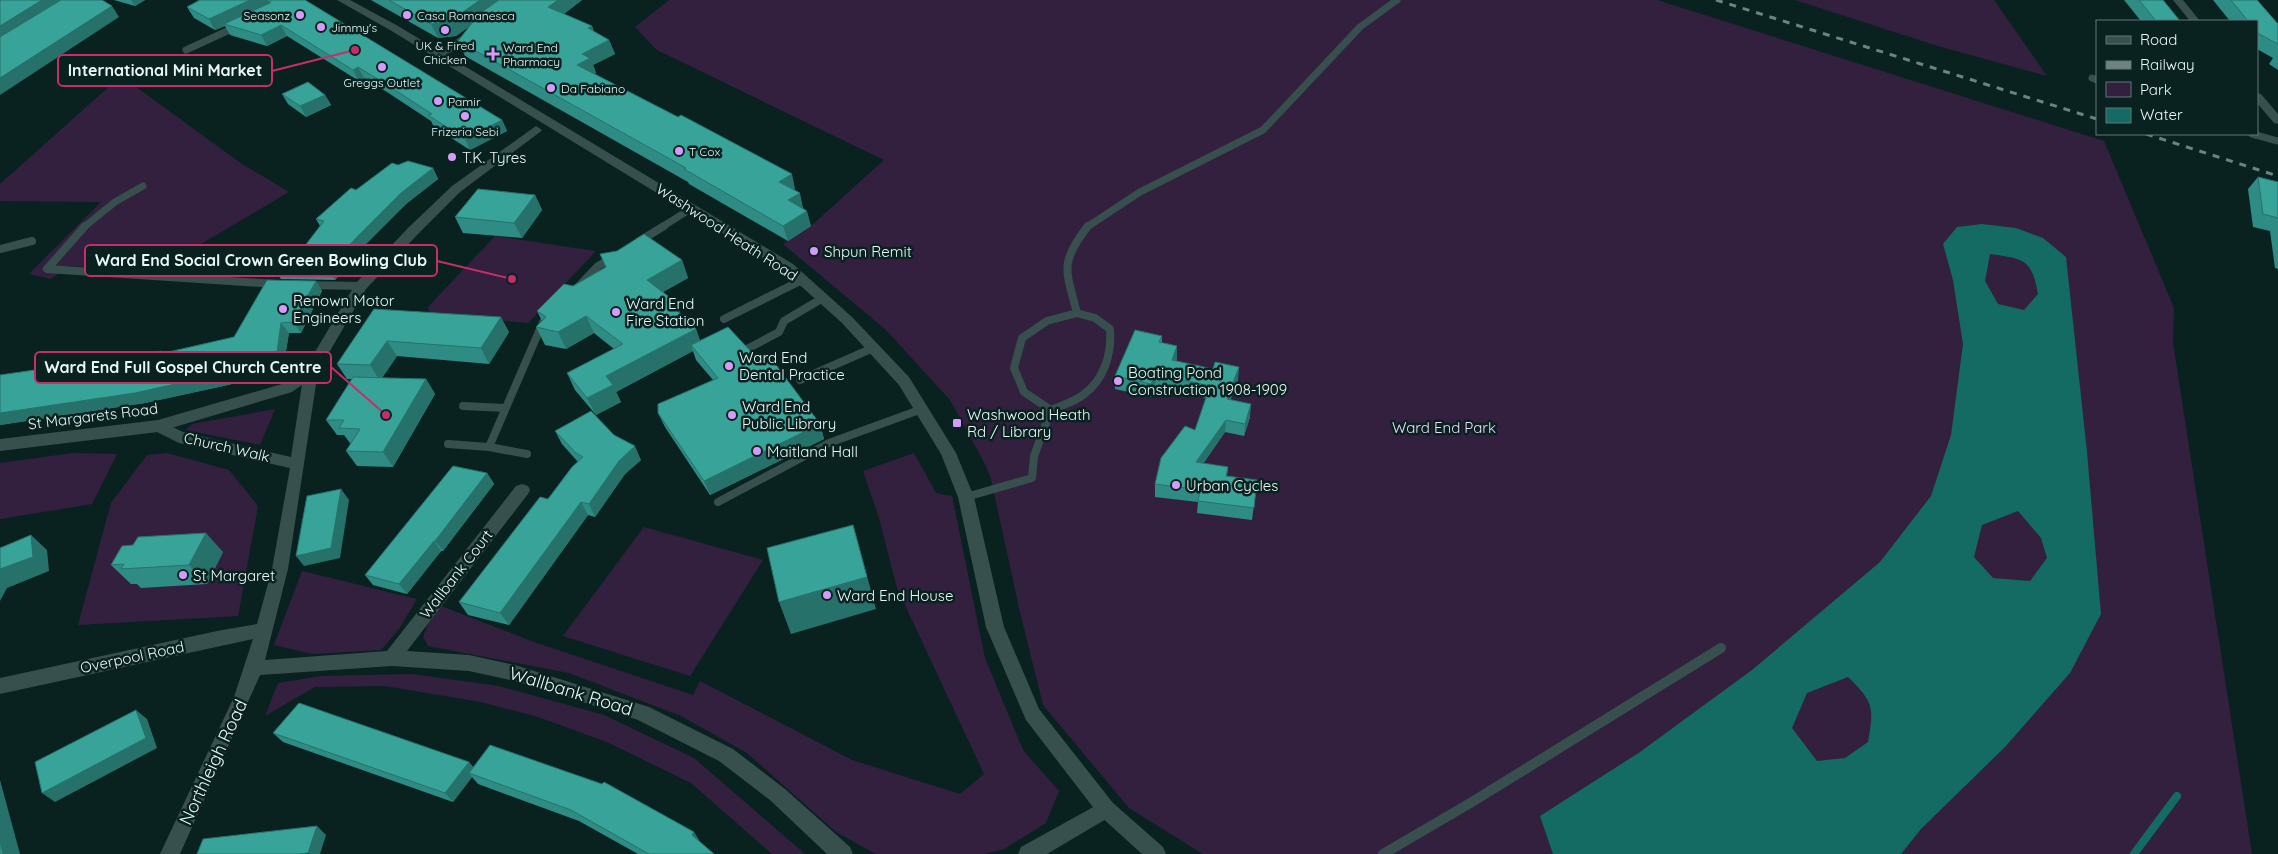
<svg xmlns="http://www.w3.org/2000/svg" width="2278" height="854" viewBox="0 0 2278 854" font-family="Quicksand,sans-serif">
<rect width="100%" height="100%" fill="#092220"/>
<!-- green -->
<g fill="#33203f">
<path d="M669,0H1657L2104,141L2174,308L2173,343L2252,854H1203L1129,808L1043,705L1020,612L991,479L986,466L950,400L886,330L783,244L811,226L884,160L657,50L635,27Z"/>
<path d="M1795,0H1994L2047,76L1938,46Z"/>
<path d="M121,76L239,162L289,192L157,270L69,266L51,279L29,274L101,202L0,201V184Z"/>
<path d="M495,236L596,251L528,323L429,314L428,307Z"/>
<path d="M275,409L260,445L186,430L192,424Z"/>
<path d="M73,453L117,454L92,504L0,519V463Z"/>
<path d="M167,453L229,470L258,506L238,616L78,625L111,503L147,455Z"/>
<path d="M914,453L936,493L952,496L985,658L1023,750L1059,791L1046,823L1004,849L984,854H876L836,832L747,753L681,716L569,673L428,646L423,637L428,624L441,606L531,641L693,695L700,681L852,760L960,794L984,774L897,588L879,518L863,471Z"/>
<path d="M644,527L763,560L690,676L563,636Z"/>
<path d="M302,571L417,599L399,629L381,650L312,654L274,645Z"/>
<path d="M412,674L499,686L604,715L694,758L805,854H772L691,783L607,742L538,717L481,702L385,686L315,687L265,716L278,683L321,676Z"/>
</g>
<!-- water -->
<path fill="#136b64" fill-rule="evenodd" d="M1982,224L2016,228L2043,238L2066,257L2087,452L2101,614L2070,673L2005,747L1921,829L1901,854H1553L1540,816L1640,752L1752,670L1880,562L1931,496L1951,435L1963,344L1953,280L1943,244L1957,227ZM1990,254C2023,259 2032,258 2038,294L2024,310L1998,304L1985,281ZM2018,511L2041,538L2047,558L2030,581L1993,578L1974,557L1982,525ZM1848,677C1874,702 1874,708 1868,742L1845,758L1817,761L1792,728L1807,693Z"/>
<g fill="none" stroke-linecap="round" stroke-linejoin="round">
<!-- stream -->
<path stroke="#136b64" stroke-width="8" d="M2134,854L2177,796"/>
<!-- service-far2 -->
<g stroke="#37504d" stroke-width="7">
<path d="M186,50L238,26"/>
<path d="M2092,78L2097,80"/>
<path d="M2252,134L2278,141"/>
<path d="M84,227L115,202L143,186"/>
<path d="M662,227L692,208"/>
<path d="M1087,227L1140,192L1263,130L1360,27L1397,0"/>
</g>
<!-- service-far1 -->
<g stroke="#37504d" stroke-width="8">
<path d="M85,226L47,269L276,284"/>
<path d="M638,242L664,226"/>
<path d="M0,249L32,241"/>
<path d="M307,285L361,286"/>
<path d="M577,288L598,266L612,258"/>
<path d="M1077,313C1066,270 1059,263 1088,226"/>
<path d="M1077,313L1095,318L1110,329C1112,354 1104,380 1083,395C1074,402 1062,405 1051,410L1024,392L1014,368L1022,338L1047,321Z"/>
<path d="M724,319L802,280"/>
<path d="M747,349L779,332L784,321L823,298"/>
<path d="M800,380L873,348"/>
<path d="M463,406L505,408"/>
<path d="M448,444L489,447L543,322"/>
<path d="M489,447L527,454"/>
<path d="M966,497L1032,478L1034,456L1051,410"/>
<path d="M718,502L829,443L922,409"/>
</g>
<!-- service -->
<path stroke="#37504d" stroke-width="10" d="M1383,854L1472,802L1721,648"/>
<!-- minor -->
<g fill="#37504d" fill-rule="evenodd">
<path d="M2173,0H2183L2200,21H2190Z"/>
<path d="M2257,93L2261,94L2278,114V124L2274,123L2257,103Z"/>
<path d="M311,366L316,367L318,371L288,569L265,660L387,651L516,486L522,484L528,486L530,490L528,494L407,651L469,655L515,665L649,707L733,749L785,789L850,847L853,854H827L771,801L719,761L638,720L558,694L515,681L469,671L392,666L260,675L180,854H160L234,697L253,639L0,694V678L217,631L257,624L272,569L290,468L179,443L153,430L151,426L153,422L158,420L183,432L291,457L304,371L306,367Z"/>
<path d="M1106,800L1113,803L1116,809L1113,815L1047,854H1018L1021,847Z"/>
</g>
<!-- tertiary -->
<g fill="#37504d" fill-rule="evenodd">
<path d="M475,27L480,30L479,32L444,57H436L435,55L436,53Z"/>
<path d="M536,126L542,130L540,132L460,192L417,235L366,289L316,375L292,392L158,432L0,451V439L158,420L282,384L306,367L356,283L407,229L452,186Z"/>
</g>
<!-- secondary -->
<path fill="#37504d" fill-rule="evenodd" d="M337,0H350L398,26L793,264L852,317L909,377L956,453L974,497L1004,627L1039,709L1113,803L1163,847L1166,854H1142L1099,815L1026,720L986,627L958,497L941,454L899,385L842,323L783,270L390,30Z"/>
<!-- rail -->
<g stroke="#6e8280" stroke-width="3" stroke-dasharray="7 7" stroke-linecap="butt">
<path d="M1716,0L2097,119"/>
<path d="M2146,134L2278,176"/>
</g>
</g>
<!-- wall -->
<g fill="#2f8c84">
<path d="M114,0H145L135,6Z"/>
<path d="M196,0H305L502,120L507,131L470,150L434,127L431,121L387,92L364,78L359,81L287,36L267,46L230,35L225,26L215,30L194,18L187,7L199,0Z"/>
<path d="M371,0H582L564,14L592,26L594,32L609,40L615,54L593,65L596,73H594L795,189L794,190L803,208L811,226L788,241L689,184L688,182L465,56L458,41L470,26L456,36L438,38Z"/>
<path d="M2124,0H2163L2180,21H2141Z"/>
<path d="M2213,0H2257L2278,24V70L2269,64L2273,58L2257,49V21H2230Z"/>
<path d="M282,94L325,95L331,105L306,117L288,104Z"/>
<path d="M398,165L433,168L438,179L406,204L361,249L335,280L281,279L273,268L294,260L320,226L316,219L356,190Z"/>
<path d="M2258,177L2278,182V269L2275,268L2270,231L2253,227L2248,189Z"/>
<path d="M535,195L542,210L522,238L463,233L455,217Z"/>
<path d="M682,260L688,278L663,292L681,315L696,329L700,341L757,358L820,424L824,439L710,495L665,427L658,413L713,380L696,360L693,351L616,392L621,402L596,415L575,390L567,373L614,349L594,333L566,349L545,345L536,327L542,321L537,311L573,286Z"/>
<path d="M316,281L322,291L301,333H289L283,369L260,374V376L228,385L145,403L0,425V375L78,366L163,353L234,337Z"/>
<path d="M374,309L509,332L489,364L397,356L382,378L426,379L435,394L393,467L357,466L346,451L351,444L350,443L344,435H337L326,420L352,379H347L337,364Z"/>
<path d="M1162,336V342L1177,358L1176,361L1238,380L1230,400L1250,417L1244,436L1225,432L1203,464L1228,467L1227,476L1257,480L1252,520L1197,513L1198,502L1155,497V484L1195,430L1206,398L1155,387L1151,397L1115,389V376Z"/>
<path d="M555,431L614,435L641,460L625,474L595,517L588,515L509,625L468,615L459,602L548,499L578,462L562,444Z"/>
<path d="M487,473L494,484L443,551H441L407,594L373,585L365,575Z"/>
<path d="M223,552L207,584L141,588L137,584H131L111,565Z"/>
<path d="M273,733L469,762L473,767L700,842L714,854H638L579,821L478,784L472,777L453,802L283,742Z"/>
</g>
<!-- shaded-wall -->
<g fill="#26726b">
<path d="M42,0H67L0,42V26Z"/>
<path d="M131,0H145L135,6Z"/>
<path d="M250,0H268L271,4L224,24L225,26L215,30L209,19Z"/>
<path d="M480,0H506L456,36L438,38L431,24Z"/>
<path d="M558,0H582L553,22L548,7Z"/>
<path d="M112,6L119,17L0,95V78Z"/>
<path d="M281,25L287,36L267,46L261,35Z"/>
<path d="M592,26L597,40L588,28Z"/>
<path d="M609,40L615,54L593,65L596,73L583,79L577,65L582,54Z"/>
<path d="M358,67L364,78L359,81L353,70Z"/>
<path d="M325,95L331,105L306,117L300,106Z"/>
<path d="M502,120L507,131L470,150L465,139Z"/>
<path d="M433,168L438,179L406,204L361,249L335,280L328,269L355,239L401,193Z"/>
<path d="M792,174L795,189L783,197L779,182Z"/>
<path d="M800,193L803,208L792,215L788,200Z"/>
<path d="M535,195L542,210L522,238L514,223Z"/>
<path d="M807,211L811,226L788,241L783,226Z"/>
<path d="M682,260L688,278L654,297L647,280Z"/>
<path d="M316,281L322,291L301,333L293,322Z"/>
<path d="M677,303L683,321L672,306Z"/>
<path d="M586,316L594,333L566,349L558,332Z"/>
<path d="M501,317L509,332L489,364L481,348Z"/>
<path d="M281,323L289,333L283,369L260,374V376L228,385L145,403L0,425V413L252,363Z"/>
<path d="M696,329L702,346L691,345L693,351L616,392L621,402L596,415L587,398L606,376Z"/>
<path d="M387,341L397,356L380,381L370,365Z"/>
<path d="M1177,346V358L1171,372L1172,360Z"/>
<path d="M1239,367L1238,380L1226,412L1227,399Z"/>
<path d="M1156,374L1155,387L1151,397V384Z"/>
<path d="M426,379L435,394L393,467L383,452Z"/>
<path d="M1251,404L1250,417L1244,436L1245,424Z"/>
<path d="M1226,420L1225,432L1195,475L1196,462Z"/>
<path d="M820,424L824,439L710,495L704,481Z"/>
<path d="M635,446L641,460L625,474L595,517L589,504L619,461Z"/>
<path d="M487,473L494,484L443,551L435,541Z"/>
<path d="M341,489L349,500L340,558L304,566L296,556Z"/>
<path d="M581,502L588,515L509,625L500,613Z"/>
<path d="M853,525L876,609L791,634L779,602Z"/>
<path d="M206,533L223,552L207,584L189,565Z"/>
<path d="M31,535L47,550L49,571L7,588L0,601V569Z"/>
<path d="M434,541L441,551L407,594L399,584Z"/>
<path d="M136,710L147,719L157,748L55,802L42,793Z"/>
<path d="M469,762L476,771L469,773L472,777L453,802L445,793Z"/>
<path d="M0,780L20,854H3L0,841Z"/>
<path d="M317,826L326,835L320,854H309L308,853Z"/>
<path d="M694,832L701,843L692,835Z"/>
</g>
<!-- building -->
<g fill="#37a399" stroke="#26726b">
<path d="M0,0H42L0,26Z"/>
<path d="M61,0H102L112,6L0,78V37Z"/>
<path d="M200,0H250L209,19L187,7Z"/>
<path d="M271,0H305L502,120L465,139L428,115L432,114L381,81L358,67L353,70L281,25L261,35L224,24L270,3Z"/>
<path d="M389,0H480L450,21L431,24Z"/>
<path d="M499,0H558L548,7L592,26L588,28L609,40L582,54L590,58L577,65L678,117L681,115L792,174L779,182L800,193L788,200L807,211L783,226L684,169L686,168L458,41L476,18H473Z"/>
<path d="M2139,0H2163L2180,21H2156Z"/>
<path d="M2231,0H2257L2278,24V44L2259,34L2257,31V21H2248Z"/>
<path d="M308,82L325,95L300,106L282,94Z"/>
<path d="M408,161L433,168L401,193L355,239L328,269L273,268L279,258L294,260L324,221L316,219L351,188L356,190L392,163L398,165Z"/>
<path d="M2258,177L2278,182V218L2263,214Z"/>
<path d="M478,189L535,195L514,223L455,217Z"/>
<path d="M644,234L682,260L647,280L677,303L672,306L696,329L606,376L613,385L587,398L567,373L623,344L586,316L558,332L536,327L546,317L537,311L564,284L573,286L606,267L600,254L617,251Z"/>
<path d="M267,280L316,281L293,322L281,323L276,359L252,363V366L220,374L135,393L0,413V375L76,364L75,367L161,351L160,354L234,337Z"/>
<path d="M374,309L501,317L481,348L387,341L370,365L337,364Z"/>
<path d="M728,327L757,358L768,354L820,424L704,481L658,413V404L718,378L691,345Z"/>
<path d="M1135,330L1162,336L1159,342L1177,346L1172,360L1213,369L1215,362L1239,367L1227,399L1251,404L1245,424L1226,420L1196,462L1228,467L1226,476L1257,480L1254,508L1198,501L1200,490L1155,484L1161,458L1185,426L1195,430L1210,386L1156,374L1151,384L1115,376Z"/>
<path d="M353,377L426,379L383,452L346,451L360,429L339,428L344,420H326Z"/>
<path d="M591,411L614,435L635,446L619,461L589,504L581,502L500,613L459,602L540,497L548,499L572,467L583,457L576,453L555,431Z"/>
<path d="M453,466L487,473L435,541H434L399,584L365,575Z"/>
<path d="M341,489L331,548L296,556L307,496Z"/>
<path d="M853,525L867,577L779,602L767,548Z"/>
<path d="M206,533L189,565L121,569L124,564L111,565L122,546L133,545L138,537Z"/>
<path d="M31,535L33,557L0,569V548Z"/>
<path d="M299,703L469,762L445,793L273,733Z"/>
<path d="M136,710L146,738L42,793L35,762Z"/>
<path d="M490,745L602,784L604,782L694,832L692,835L714,854H649L571,810L469,773Z"/>
<path d="M317,826L308,853L299,854H197L203,839Z"/>
<path d="M0,841L3,854H0Z"/>
</g>
<!-- markers -->
<g fill="#d59bfa" stroke="#092220" stroke-width="2">
<circle cx="300" cy="15" r="5"/>
<circle cx="407" cy="15" r="5"/>
<circle cx="321" cy="27" r="5"/>
<circle cx="445" cy="30" r="5"/>
<path d="M490.5 46.5h5v5h5v5h-5v5h-5v-5h-5v-5h5z"/>
<circle cx="382" cy="67" r="5"/>
<circle cx="551" cy="88" r="5"/>
<circle cx="438" cy="101" r="5"/>
<circle cx="465" cy="116" r="5"/>
<circle cx="679" cy="151" r="5"/>
<circle cx="452" cy="157" r="5"/>
<circle cx="814" cy="251" r="5"/>
<circle cx="283" cy="309" r="5"/>
<circle cx="616" cy="312" r="5"/>
<circle cx="729" cy="366" r="5"/>
<circle cx="1118" cy="381" r="5"/>
<circle cx="732" cy="415" r="5"/>
<rect x="952" y="418" width="10" height="10" rx="2.5"/>
<circle cx="757" cy="451" r="5"/>
<circle cx="1176" cy="485" r="5"/>
<circle cx="183" cy="575" r="5"/>
<circle cx="827" cy="595" r="5"/>
</g>
<g text-anchor="middle" dominant-baseline="central" stroke-width="5" stroke-linejoin="round" paint-order="stroke">
<!-- far-poi labels -->
<g font-size="12" fill="#e9f7f5" stroke="#092220" text-anchor="start">
<text x="290" y="15" text-anchor="end">Seasonz</text>
<text x="417" y="15">Casa Romanesca</text>
<text x="331" y="27">Jimmy's</text>
<text x="445" y="45" text-anchor="middle">UK &amp; Fired<tspan x="445" dy="14">Chicken</tspan></text>
<text x="503" y="47">Ward End<tspan x="503" dy="14">Pharmacy</tspan></text>
<text x="382" y="82" text-anchor="middle">Greggs Outlet</text>
<text x="561" y="88">Da Fabiano</text>
<text x="448" y="101">Pamir</text>
<text x="465" y="131" text-anchor="middle">Frizeria Sebi</text>
<text x="689" y="151">T Cox</text>
</g>
<!-- poi labels -->
<g font-size="15" fill="#e9f7f5" stroke="#092220" text-anchor="start">
<text x="462" y="157">T.K. Tyres</text>
<text x="824" y="251">Shpun Remit</text>
<text x="293" y="300">Renown Motor<tspan x="293" dy="17">Engineers</tspan></text>
<text x="626" y="303">Ward End<tspan x="626" dy="17">Fire Station</tspan></text>
<text x="739" y="357">Ward End<tspan x="739" dy="17">Dental Practice</tspan></text>
<text x="1128" y="372">Boating Pond<tspan x="1128" dy="17">Construction 1908-1909</tspan></text>
<text x="742" y="406">Ward End<tspan x="742" dy="17">Public Library</tspan></text>
<text x="967" y="414">Washwood Heath<tspan x="967" dy="17">Rd / Library</tspan></text>
<text x="767" y="451">Maitland Hall</text>
<text x="1186" y="485">Urban Cycles</text>
<text x="193" y="575">St Margaret</text>
<text x="837" y="595">Ward End House</text>
</g>
<!-- street labels -->
<g font-size="15" fill="#e9f7f5" stroke="#092220">
<text transform="translate(727 232) rotate(33)">Washwood Heath Road</text>
<text transform="translate(93 416) rotate(-7)">St Margarets Road</text>
<text transform="translate(227 447) rotate(13)">Church Walk</text>
<text transform="translate(456 574) rotate(-52)">Wallbank Court</text>
<text transform="translate(132 657) rotate(-12)">Overpool Road</text>
</g>
<!-- park labels -->
<g font-size="15" fill="#eed9fc" stroke="#092220">
<text x="1444" y="427">Ward End Park</text>
</g>
<!-- near-street labels -->
<g font-size="18" fill="#e9f7f5" stroke="#092220">
<text transform="translate(571 691) rotate(17)">Wallbank Road</text>
<text transform="translate(213 762) rotate(-65)">Northleigh Road</text>
</g>
</g>
<!-- callouts -->
<path fill="none" stroke="#c62e6a" stroke-width="2" d="M355 50L272 71M512 279L437 261M386 415L331 367"/>
<g fill="#c62e6a" stroke="#092220" stroke-width="2">
<circle cx="355" cy="50" r="5"/>
<circle cx="512" cy="279" r="5"/>
<circle cx="386" cy="415" r="5"/>
</g>
<g fill="#092220" stroke="#c62e6a" stroke-width="2">
<rect x="58" y="55" width="214" height="31" rx="5"/>
<rect x="85" y="245" width="352" height="31" rx="5"/>
<rect x="35" y="352" width="296" height="31" rx="5"/>
</g>
<g font-size="16" text-anchor="middle" font-weight="bold" fill="#e9f7f5">
<text x="165" y="76">International Mini Market</text>
<text x="261" y="266">Ward End Social Crown Green Bowling Club</text>
<text x="183" y="373">Ward End Full Gospel Church Centre</text>
</g>
<!-- legend -->
<rect x="2096" y="20" width="162" height="115" fill="#092220" stroke="#637775"/>
<rect x="2106" y="36" width="25" height="8" fill="#37504d" stroke="#637775"/>
<text x="2140" y="45" font-size="15" fill="#e9f7f5">Road</text>
<rect x="2106" y="61" width="25" height="8" fill="#6e8280" stroke="#637775"/>
<text x="2140" y="70" font-size="15" fill="#e9f7f5">Railway</text>
<rect x="2106" y="82" width="25" height="15" fill="#33203f" stroke="#637775"/>
<text x="2140" y="95" font-size="15" fill="#e9f7f5">Park</text>
<rect x="2106" y="108" width="25" height="15" fill="#136b64" stroke="#637775"/>
<text x="2140" y="120" font-size="15" fill="#e9f7f5">Water</text>
</svg>
